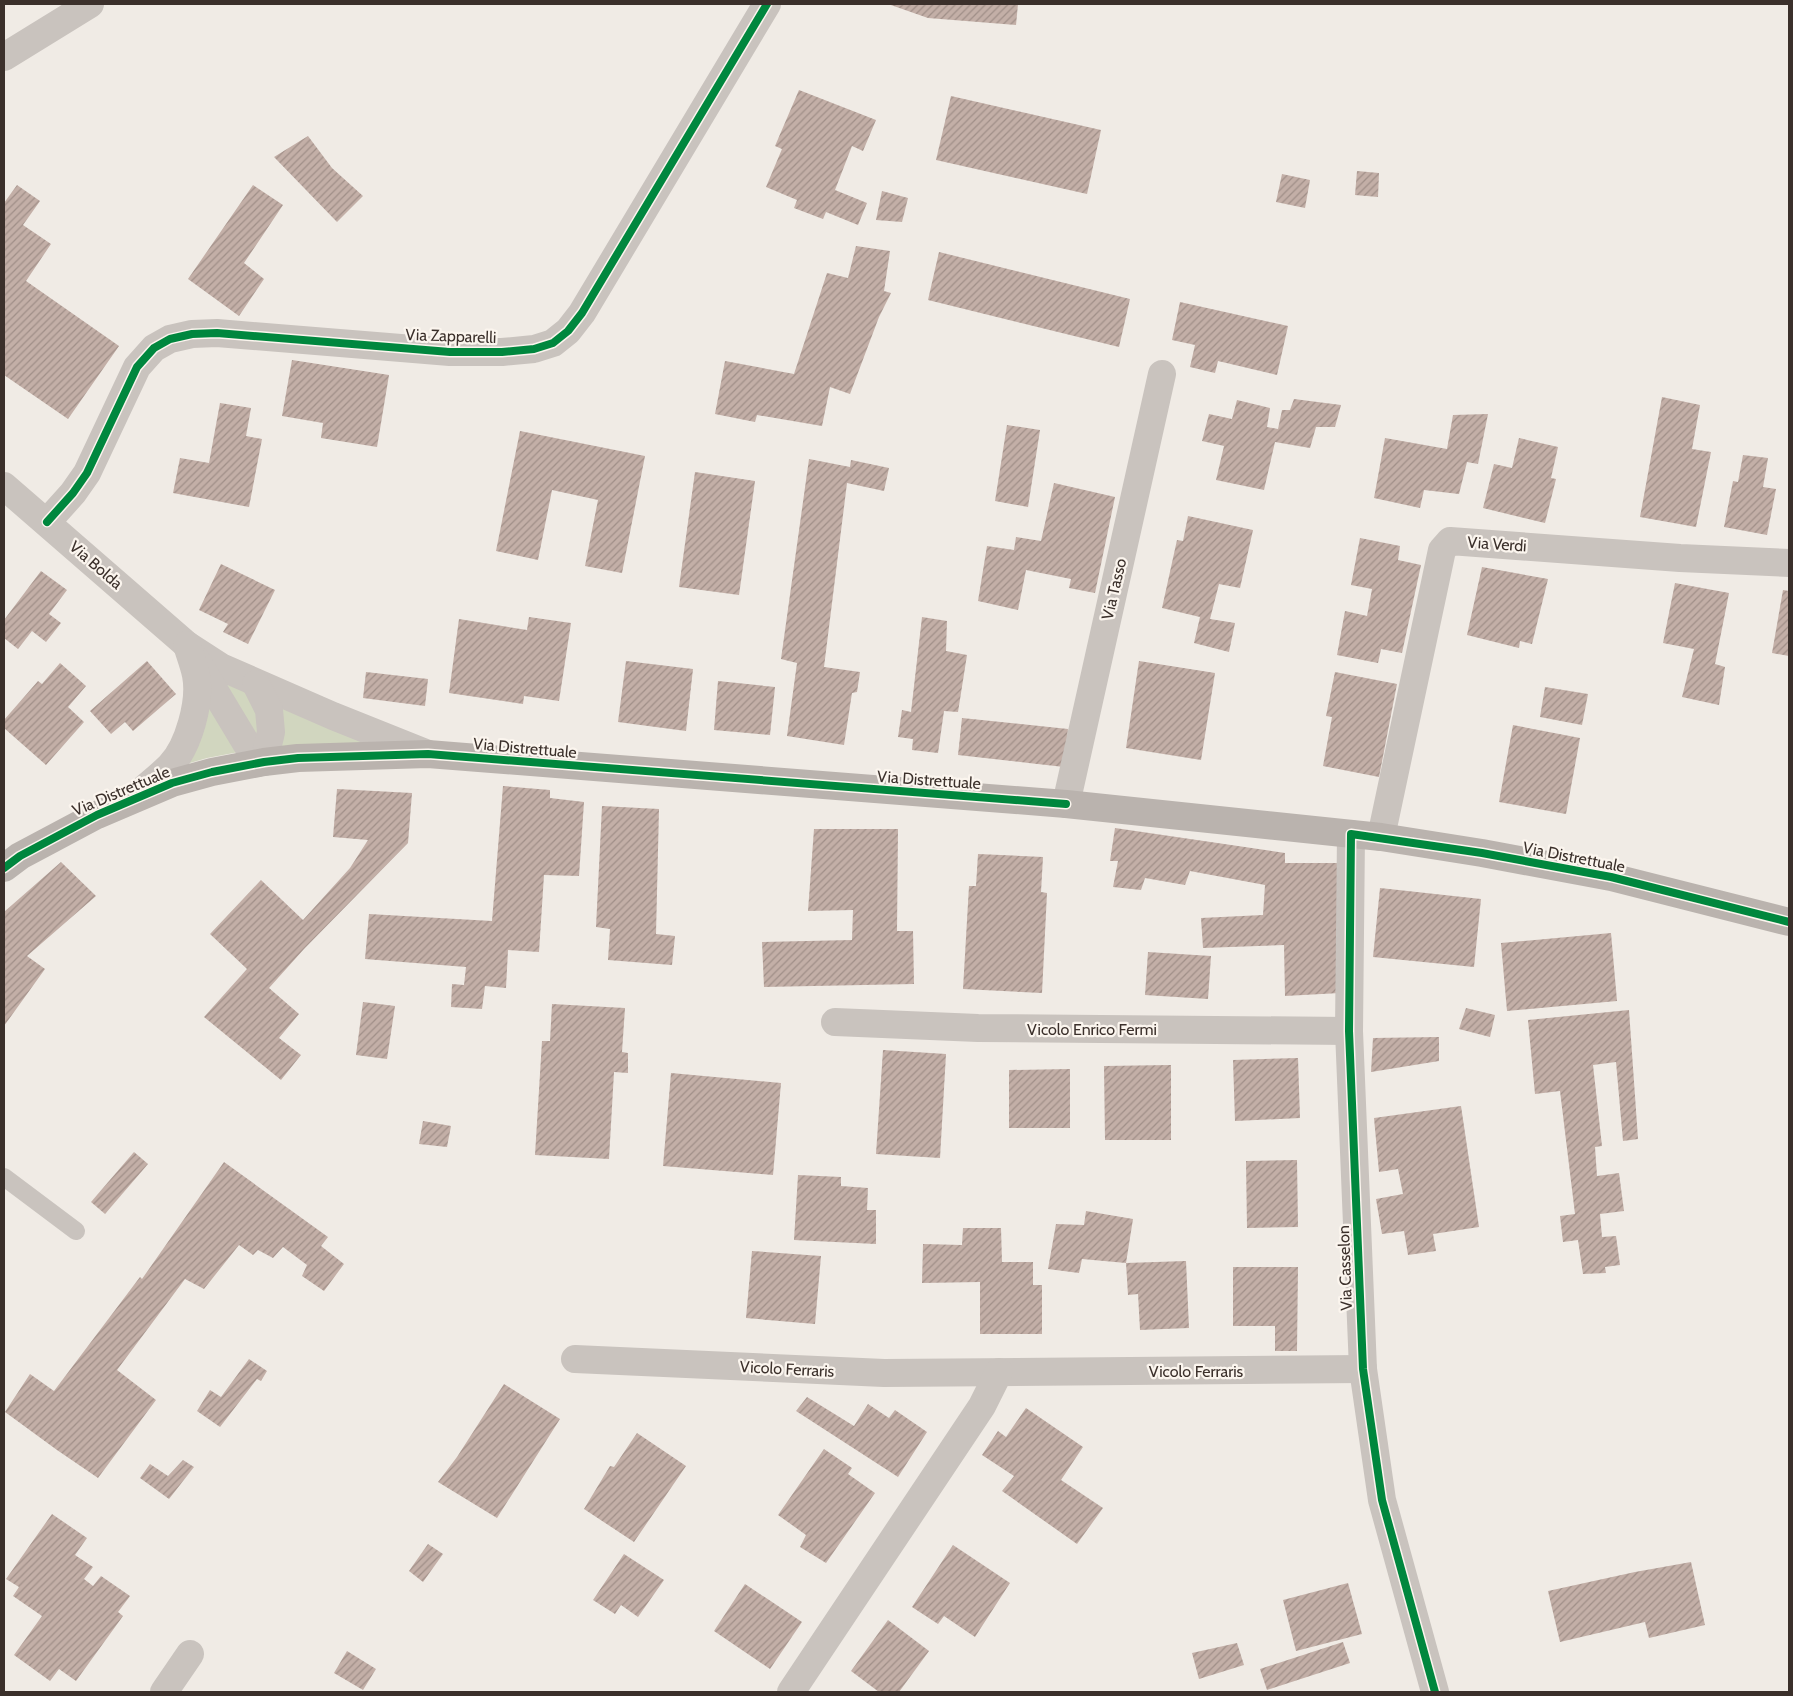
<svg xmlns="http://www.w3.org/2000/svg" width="1793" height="1696" viewBox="0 0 1793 1696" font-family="Cabin,sans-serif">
<defs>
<pattern id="building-hatch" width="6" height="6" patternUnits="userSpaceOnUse" patternTransform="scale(1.25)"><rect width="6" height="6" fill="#c3afa7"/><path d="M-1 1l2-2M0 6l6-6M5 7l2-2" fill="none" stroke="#a08f88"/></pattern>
</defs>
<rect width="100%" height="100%" fill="#f0ebe5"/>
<!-- green -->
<g fill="#d1d6bf">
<path d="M221,673L253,687L264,711L257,751Z"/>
<path d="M200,674L244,751L207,758L176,767Z"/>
<path d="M265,693L401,748L272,747Z"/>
</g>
<!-- building -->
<g fill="url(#building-hatch)">
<path d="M888,4H1018L1016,25L928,18Z"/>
<path d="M799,90L876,120L863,151L852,146L835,190L867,203L858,225L826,212L823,219L794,208L797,200L766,187L782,149L775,146Z"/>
<path d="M951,96L1101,130L1087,194L936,160Z"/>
<path d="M308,136L332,168L363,196L337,222L274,157Z"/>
<path d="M1357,171L1379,173L1378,197L1355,195Z"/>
<path d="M1282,174L1310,180L1305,208L1276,202Z"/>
<path d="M17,185L40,201L23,225L51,244L26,281L119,346L68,419L4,375V203Z"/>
<path d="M253,185L283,205L244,263L264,279L239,316L188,279Z"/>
<path d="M882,191L908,198L902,222L876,220Z"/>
<path d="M856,246L890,251L884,291L891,293L879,317L850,394L830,387L822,426L757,415L755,422L715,414L725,361L794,374L827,273L848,278Z"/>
<path d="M939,252L1130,299L1119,347L928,300Z"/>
<path d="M1180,302L1288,326L1277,375L1218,361L1215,373L1190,367L1195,345L1172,340Z"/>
<path d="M292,360L389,375L377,447L321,438L323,423L282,416Z"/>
<path d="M1662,397L1700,405L1692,449L1711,452L1696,527L1640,517Z"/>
<path d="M1294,399L1341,405L1335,427H1316L1310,448L1275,442L1264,490L1216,480L1224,446L1202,441L1209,414L1232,419L1237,400L1270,408L1267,427L1278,429L1282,410H1290Z"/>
<path d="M220,403L251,408L246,436L262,439L249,507L173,493L180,458L209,463Z"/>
<path d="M1488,414L1478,464L1467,462L1459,494L1424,490L1420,508L1374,498L1385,438L1447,449L1453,415Z"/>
<path d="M1007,425L1040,430L1028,507L995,501Z"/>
<path d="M520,431L645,456L622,573L585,566L598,500L552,490L538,560L496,551Z"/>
<path d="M1519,438L1558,447L1551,478L1556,479L1545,523L1483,508L1494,464L1512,468Z"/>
<path d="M1743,455L1768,458L1763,487L1776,489L1767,535L1724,527L1733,481L1738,482Z"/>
<path d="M809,459L850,467L851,460L889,468L884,491L847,483L824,667L860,672L857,692L852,693L844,745L787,736L797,663L781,659Z"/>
<path d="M695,472L755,481L739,595L679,587Z"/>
<path d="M1054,483L1115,497L1095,593L1069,588L1071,579L1026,570L1018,610L978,601L987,546L1014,550L1016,537L1041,541Z"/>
<path d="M1188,516L1253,530L1240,588L1219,584L1210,619L1235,623L1229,652L1194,643L1200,617L1162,608L1177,540L1183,541Z"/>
<path d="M1360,538L1400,546L1398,560L1421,565L1402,653L1381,649L1378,663L1337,655L1345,611L1367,616L1372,589L1351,585Z"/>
<path d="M221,564L275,590L248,644L223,632L228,624L199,610Z"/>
<path d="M1482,567L1548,579L1532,644L1520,641L1519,648L1467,635Z"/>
<path d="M41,571L67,590L49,614L61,623L46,642L32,631L18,649L4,638V620Z"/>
<path d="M1675,583L1729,593L1715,664L1725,667L1719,705L1682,697L1694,649L1663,643Z"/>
<path d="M1783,590L1789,591V656L1772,653Z"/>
<path d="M529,617L571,623L559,701L524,696L523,704L449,693L459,619L527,630Z"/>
<path d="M922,617L947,621L946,651L967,655L958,712L944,711L938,753L912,750L913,739L898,737L902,710L911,712Z"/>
<path d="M147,661L176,694L133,731L125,722L111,734L90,711Z"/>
<path d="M626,661L693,669L686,731L618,722Z"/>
<path d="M1139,661L1215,673L1201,760L1126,748Z"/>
<path d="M60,663L86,686L68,707L84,722L46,765L4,728V720L38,681L42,684Z"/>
<path d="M366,672L428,679L425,706L363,698Z"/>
<path d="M1335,672L1397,684L1379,777L1323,766L1332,717L1326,716Z"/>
<path d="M718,681L775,687L770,735L714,730Z"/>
<path d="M1545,687L1588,694L1582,725L1540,717Z"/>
<path d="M962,718L1068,729L1064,767L958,755Z"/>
<path d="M1513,725L1580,738L1566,814L1499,802Z"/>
<path d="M503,786L550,790V798L584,802L579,876L544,875L539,952L508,950L506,988L485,986L482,1009L451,1007L452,984L464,985L466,967L365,959L369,914L492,921Z"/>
<path d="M337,789L412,793L408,843L304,949L269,988L299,1014L279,1038L301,1055L281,1080L204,1017L247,969L210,934L261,880L303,920L350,868L368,840L333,837Z"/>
<path d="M602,806L659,809L656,934L675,936L672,965L608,960L610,929L596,927Z"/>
<path d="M1115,828L1285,853V863H1337L1340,993L1285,996L1284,945L1203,948L1201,918L1263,915L1265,885L1190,871L1185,885L1145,878L1141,890L1113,887L1118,861H1110Z"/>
<path d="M814,829H898L897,931H913L914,984L764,987L762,942L852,940L853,910L808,911Z"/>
<path d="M978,854L1043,857L1041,892L1047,893L1042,993L963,989L969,886H976Z"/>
<path d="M61,862L96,896L27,956L45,969L4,1026V912Z"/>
<path d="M1380,888L1481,899L1474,967L1373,957Z"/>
<path d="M1611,933L1617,1001L1507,1011L1501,943Z"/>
<path d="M1148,952L1211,956L1208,999L1145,995Z"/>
<path d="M363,1002L395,1006L387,1059L356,1055Z"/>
<path d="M552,1004L625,1008L622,1052L628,1053V1073L614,1072L609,1159L535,1155L542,1041H550Z"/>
<path d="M1466,1008L1495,1015L1490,1037L1459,1029Z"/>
<path d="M1629,1010L1638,1139L1623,1141L1616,1062L1593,1065L1602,1146L1595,1147L1597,1176L1619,1173L1624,1211L1600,1214L1602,1237L1616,1236L1620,1265L1605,1267L1606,1273L1583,1274L1578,1240L1563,1242L1560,1216L1575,1214L1560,1091L1535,1094L1528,1020Z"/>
<path d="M1439,1037V1061L1371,1072L1373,1038Z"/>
<path d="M883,1050L946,1054L940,1158L876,1154Z"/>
<path d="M1298,1058L1300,1118L1235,1121L1233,1060Z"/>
<path d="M1171,1065V1140H1105L1104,1066Z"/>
<path d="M1070,1069V1128H1009V1070Z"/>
<path d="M671,1073L781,1083L773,1175L663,1166Z"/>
<path d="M1461,1106L1479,1227L1433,1234L1436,1251L1408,1255L1404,1231L1382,1234L1376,1199L1403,1194L1398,1169L1379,1172L1374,1118Z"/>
<path d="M423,1121L451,1126L447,1147L419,1144Z"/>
<path d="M134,1152L148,1164L105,1214L91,1202Z"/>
<path d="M1297,1160L1298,1227L1247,1228L1246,1161Z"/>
<path d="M224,1162L328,1237L321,1246L344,1264L324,1291L302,1276L307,1265L283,1247L273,1258L258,1250L253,1255L239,1245L204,1289L185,1279L117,1370L156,1400L98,1478L57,1450L5,1412L30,1374L54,1391L140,1277L142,1279Z"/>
<path d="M798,1175L841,1177V1186L868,1188L867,1210H876V1244L794,1240Z"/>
<path d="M1086,1211L1133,1219L1126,1263L1186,1261L1189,1328L1140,1330L1138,1294L1128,1295L1126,1263L1082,1259L1079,1273L1048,1269L1056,1224L1084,1225Z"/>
<path d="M963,1228H1001L1002,1262H1033V1285H1042V1334H980V1282L922,1283L923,1244L962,1245Z"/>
<path d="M752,1251L821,1256L815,1324L746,1318Z"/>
<path d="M1233,1267H1298L1297,1351H1275V1326H1233Z"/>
<path d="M249,1359L267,1371L261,1381L257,1379L220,1427L197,1411L210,1390L221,1397Z"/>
<path d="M504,1384L560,1419L497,1518L438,1482L457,1457Z"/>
<path d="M807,1397L854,1426L868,1404L889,1418L895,1410L927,1432L898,1477L796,1411Z"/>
<path d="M1026,1408L1083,1447L1061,1480L1103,1508L1077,1544L1002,1491L1014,1476L982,1455L998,1431L1006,1437Z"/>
<path d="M637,1433L686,1466L634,1542L584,1509L610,1466L614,1467Z"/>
<path d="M824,1449L852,1468L848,1474L875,1493L826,1563L800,1547L806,1535L778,1515Z"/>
<path d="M183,1460L194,1467L169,1499L140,1478L150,1464L168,1476Z"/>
<path d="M52,1514L87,1538L75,1555L93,1567L84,1579L93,1586L101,1576L130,1596L118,1612L123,1616L76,1681L59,1669L50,1681L14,1655L42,1616L13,1596L19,1587L6,1579Z"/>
<path d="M428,1544L443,1554L423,1582L409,1571Z"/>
<path d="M953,1545L1010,1583L975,1637L944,1616L938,1624L912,1607Z"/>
<path d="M624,1554L664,1580L638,1617L621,1605L615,1614L593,1600Z"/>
<path d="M1691,1562L1705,1625L1649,1638L1645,1622L1560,1642L1548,1591L1635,1572Z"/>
<path d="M1348,1583L1362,1634L1296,1651L1283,1600Z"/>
<path d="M745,1584L802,1622L770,1669L714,1631Z"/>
<path d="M888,1620L929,1651L899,1692H879L851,1671Z"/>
<path d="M1343,1642L1350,1663L1267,1690L1260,1669Z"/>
<path d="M1237,1643L1244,1665L1199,1679L1192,1653Z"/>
<path d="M347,1651L376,1669L363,1690L334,1673Z"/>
</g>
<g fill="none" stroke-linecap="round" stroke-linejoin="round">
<!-- service -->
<path stroke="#c9c3be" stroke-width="18" d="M4,1177L76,1231"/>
<!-- minor -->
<g stroke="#c9c3be" stroke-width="28">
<path d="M4,57L90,4"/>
<path d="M47,522L73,493L87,473L137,367L154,348L170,339L192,334L217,333L450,352H502L534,349L553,343L568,331L582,313L767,4"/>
<path d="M1066,804L1162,374"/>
<path d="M1351,834L1349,1031L1363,1369L1382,1500L1435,1692"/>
<path d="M1381,837L1442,550L1450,541L1680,558L1789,563"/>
<path d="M835,1022L978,1028L1349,1031"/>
<path d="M575,1359L884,1373L1363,1369"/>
<path d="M164,1692L190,1654"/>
<path d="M791,1692L982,1406L999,1372"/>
</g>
<!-- tertiary -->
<g stroke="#c9c3be" stroke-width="28">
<path d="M4,486L187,645L221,667L333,716L428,754"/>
<path d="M196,660L258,763"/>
<path d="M256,684L269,710L271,732L264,762"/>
<path d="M136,796C147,786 160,776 170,766C189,746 201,701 196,675C194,665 190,655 187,645"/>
</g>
<!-- secondary -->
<path stroke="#bab3ae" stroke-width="28" d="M4,868L20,856L97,815L172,783L212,772L264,762L298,758L428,754L1066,804L1381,837L1482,853L1611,877L1789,922"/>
<defs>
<g id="cycleway">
<path d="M47,522L73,493L87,473L137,367L154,348L170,339L192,334L217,333L450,352H502L534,349L553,343L568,331L582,313L767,4"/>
<path d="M4,868L20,856L97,815L172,783L212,772L264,762L298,758L428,754L1066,804"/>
<path d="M1435,1692L1382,1500L1363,1369L1349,1031L1351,834L1482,853L1611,877L1789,922"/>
</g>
</defs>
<!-- cycleway casing -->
<use href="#cycleway" stroke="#fbf5ee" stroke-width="11"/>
<!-- cycleway -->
<use href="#cycleway" stroke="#00873e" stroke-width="8"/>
</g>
<g text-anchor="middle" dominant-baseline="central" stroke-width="4.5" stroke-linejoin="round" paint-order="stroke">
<!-- street labels -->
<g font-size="16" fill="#3b302b" stroke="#fbf5ee">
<text transform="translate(451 336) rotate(2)">Via Zapparelli</text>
<text transform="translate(1497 544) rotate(4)">Via Verdi</text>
<text transform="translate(96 565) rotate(41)">Via Bolda</text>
<text transform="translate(1114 589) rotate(-77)">Via Tasso</text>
<text transform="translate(525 748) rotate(5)">Via Distrettuale</text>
<text transform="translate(929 780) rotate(4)">Via Distrettuale</text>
<text transform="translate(121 791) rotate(-23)">Via Distrettuale</text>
<text transform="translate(1574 857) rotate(11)">Via Distrettuale</text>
<text x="1092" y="1029">Vicolo Enrico Fermi</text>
<text transform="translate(1345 1268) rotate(-92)">Via Casselon</text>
<text transform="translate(787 1369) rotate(3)">Vicolo Ferraris</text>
<text x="1196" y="1371">Vicolo Ferraris</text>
</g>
</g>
<!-- border -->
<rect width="1793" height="1696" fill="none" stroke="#3b302b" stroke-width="10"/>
</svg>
